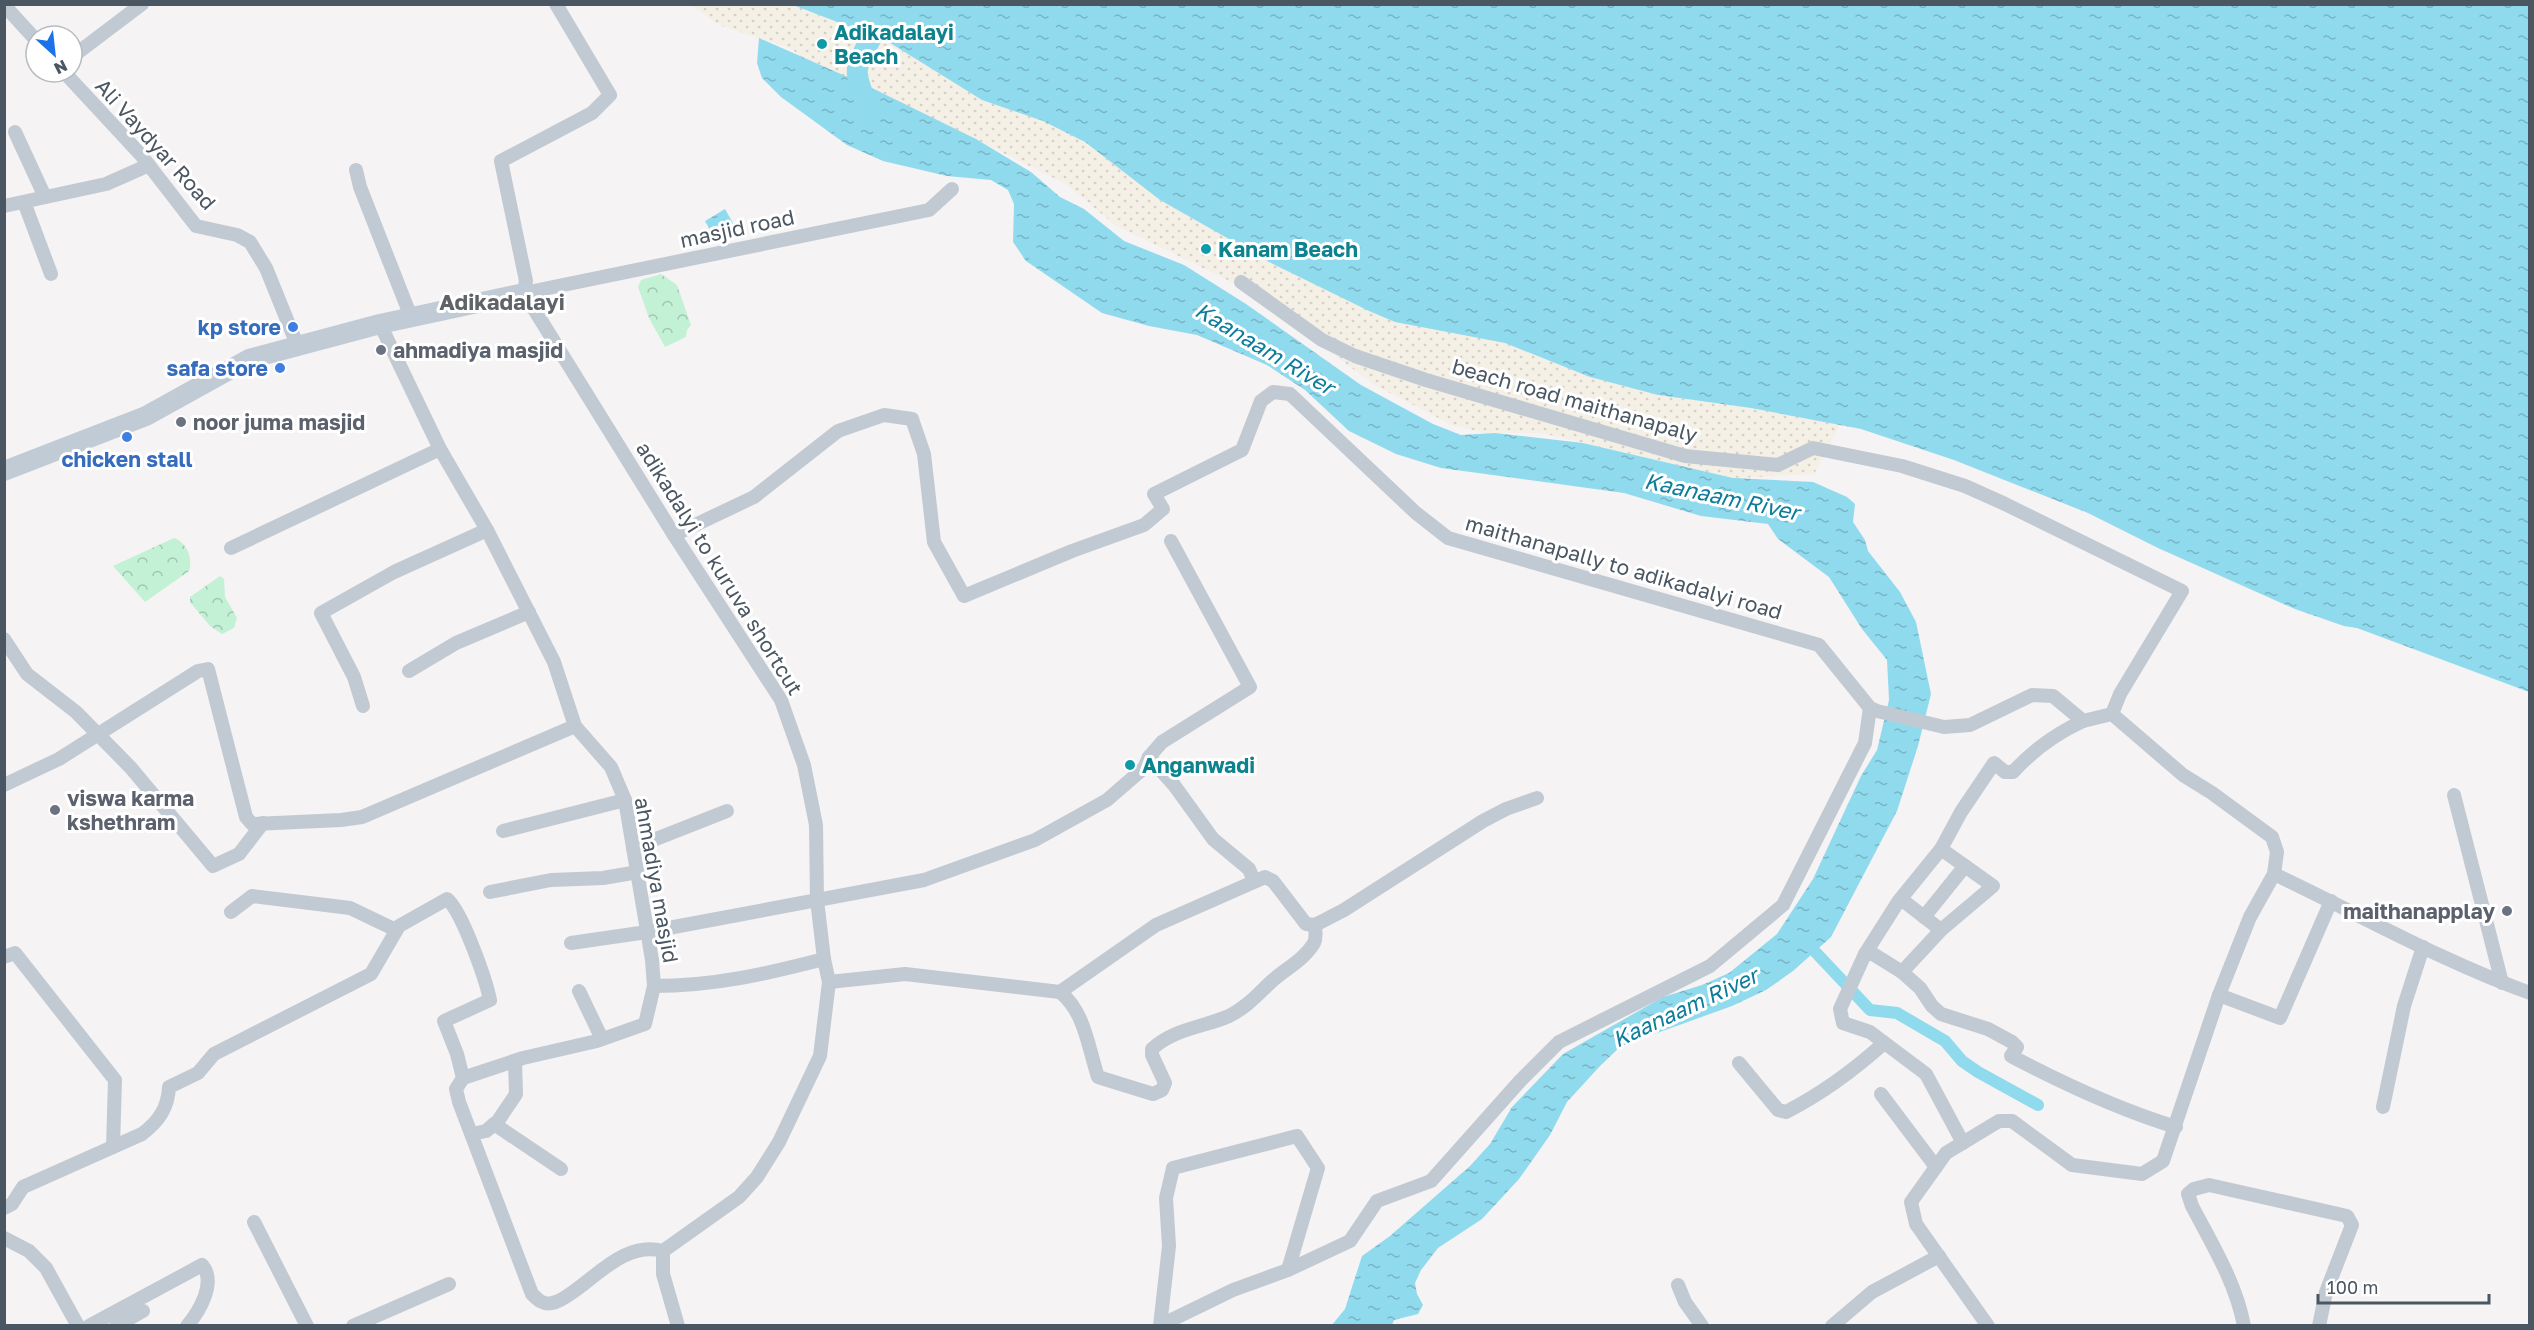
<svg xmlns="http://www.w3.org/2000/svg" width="2534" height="1330" viewBox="0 0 2534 1330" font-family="'Golos Text',sans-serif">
<defs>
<pattern id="sand-dots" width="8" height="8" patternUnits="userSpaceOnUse" patternTransform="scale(1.5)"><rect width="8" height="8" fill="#f5f0e5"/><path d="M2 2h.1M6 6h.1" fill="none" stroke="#d4d0c7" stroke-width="1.8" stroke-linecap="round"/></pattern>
<pattern id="park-crowns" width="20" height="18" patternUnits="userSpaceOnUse" patternTransform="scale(1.5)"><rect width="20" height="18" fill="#c3f1d5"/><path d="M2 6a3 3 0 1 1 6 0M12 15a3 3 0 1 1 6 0" fill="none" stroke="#a0c6b0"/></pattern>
<pattern id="water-ripples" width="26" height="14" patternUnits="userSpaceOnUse" patternTransform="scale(1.5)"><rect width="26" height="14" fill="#90daee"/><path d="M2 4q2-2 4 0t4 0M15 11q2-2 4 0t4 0" fill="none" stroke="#78b4c4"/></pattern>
</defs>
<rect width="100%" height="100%" fill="#f5f3f3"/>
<!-- sand -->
<path fill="url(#sand-dots)" d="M691,5H793L853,28L874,33L982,100L1043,121L1085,142L1160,200L1273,264L1369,311L1395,321L1505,343L1590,377L1658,395L1751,408L1840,424L1814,474L1733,478L1542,433H1485L1452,425L1375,385L1242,287L1115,225L1066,184L856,80L812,74L793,49L719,25Z"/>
<!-- park -->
<g fill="url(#park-crowns)">
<path d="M661,274L677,285L691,325L687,330L686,337L665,347L649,318L638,287L641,280Z"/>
<path d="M174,538C187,543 193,558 189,571L145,602L113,566Z"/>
<path d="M220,576L224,579L225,597L237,618L234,628L222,634L210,626L190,602V597Z"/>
</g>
<!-- water -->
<g fill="url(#water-ripples)">
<path d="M793,5H2529V692L2357,628L2344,626L2295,609L2158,548L2088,513L1954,460L1861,429L1751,408L1658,395L1590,377L1505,343L1395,322L1369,311L1273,264L1160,200L1085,142L1043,121L982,100L874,33L853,28Z"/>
<path d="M759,38L868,86L976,139L1031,172L1060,197L1084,209L1124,241L1184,265L1246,304L1361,385L1433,424L1461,435L1495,433L1583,443L1733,478L1813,482L1847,497L1855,504L1853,522L1865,540L1868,551L1900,592L1916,622L1931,694L1918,746L1897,811L1831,937L1793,971L1766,990L1732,1006L1621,1046L1600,1066L1567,1102L1550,1135L1519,1179L1482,1219L1438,1248L1421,1270L1415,1283L1417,1294L1423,1305L1418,1314L1394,1320L1392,1325H1332L1345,1309L1362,1256L1390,1236L1470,1166L1490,1144L1512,1107L1563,1054L1663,997L1702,985L1729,973L1777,934L1813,879L1861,776L1877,750L1889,700L1887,660L1862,629L1829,577L1778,539L1768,524L1701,516L1624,493L1441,468L1396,454L1349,431L1305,390L1267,365L1197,335L1149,326L1102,313L1026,261L1013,242L1014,204L1008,190L991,180L947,176L883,161L847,145L781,97L762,78L757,63Z"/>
<path d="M725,209L738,232L717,243L705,221Z"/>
</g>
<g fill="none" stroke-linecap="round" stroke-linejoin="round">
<!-- canal -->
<path stroke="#90daee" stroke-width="12" d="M1805,941L1870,1010L1897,1013L1945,1041L1962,1061L1978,1072L2038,1105"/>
<!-- river -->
<path stroke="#90daee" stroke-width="21" d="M868,106C851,68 855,68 874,33"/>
<!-- street -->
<g stroke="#c1cad2" stroke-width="14">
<path d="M4,5L36,40"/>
<path d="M72,57L142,4"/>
<path d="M64,72L141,155L196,226L237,235L250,242L266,268L298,347"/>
<path d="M15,132L45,197"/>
<path d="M356,170L360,187L411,317"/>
<path d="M24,202L51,274"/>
<path d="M4,206L106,184L149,165"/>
<path d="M1241,282L1322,340L1355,356L1426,380L1685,456L1778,465L1813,448L1902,466L1965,486L2005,504L2182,591L2120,694L2112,714"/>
<path d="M524,293L674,535L781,700L804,765L816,825L817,900L824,959L829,982L820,1056L779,1142L757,1177L739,1197L663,1251V1274L678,1326"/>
<path d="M524,293L929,210L952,189"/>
<path d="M524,293L526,281L501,161L592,113L610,95L556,4"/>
<path d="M380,324L440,449L487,530L554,662L575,726L611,767L625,800L652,960L654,986L645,1024L597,1041L523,1058L463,1078"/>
<path d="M674,535L754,497L838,431L884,415L912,419L924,454L934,542L964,596L1072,551L1144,525L1163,509L1154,494L1242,450L1261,401L1273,392L1290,394L1416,513L1448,538L1819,645L1870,708L1877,711L1944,727L1970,725L2032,695L2053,696L2083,721L2112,714L2183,775L2212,793L2272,837L2277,852L2274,874C2359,914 2441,961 2530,993"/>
<path d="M231,548L440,449"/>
<path d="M4,639L27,674L76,712L131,768L213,866L239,854L263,823"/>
<path d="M409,671L456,643L529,612"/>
<path d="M363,706L354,677L321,613L394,572L487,530"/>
<path d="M1149,757L1174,785L1213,839L1249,869L1254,881"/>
<path d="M4,785L59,759L198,671L208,669L246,817L252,824L341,820L362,817L575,726"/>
<path d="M2454,795L2502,983"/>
<path d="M503,831L625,800"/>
<path d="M633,848L727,811"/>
<path d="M490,892L551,880L603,878L638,872"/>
<path d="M1901,899L1941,930"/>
<path d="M231,912L252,896L350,908L396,930"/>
<path d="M1924,917L1965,866"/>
<path d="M571,943L647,932L924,880L1035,840L1107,800L1144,768L1149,757L1162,742L1250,687L1171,541"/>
<path d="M1865,954L1898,902L1941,849"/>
<path d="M4,957L15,953L115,1080L113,1147"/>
<path d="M1902,972L1920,988L1932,1006L1941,1014L1988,1029L2012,1042L2017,1047L2011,1056C2064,1084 2117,1109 2176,1127"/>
<path d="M829,982L905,974L1060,992L1156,925L1265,877L1273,881L1306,924L1315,925L1344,910L1483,821L1506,809L1537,798"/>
<path d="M654,986C714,986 766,974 824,959"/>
<path d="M579,991L602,1039"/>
<path d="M1060,992C1085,1012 1088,1047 1098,1077L1153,1094L1162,1090L1165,1083L1152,1055V1049C1173,1029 1204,1027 1229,1016C1247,1007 1258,994 1272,981C1285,969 1304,960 1314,943C1317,937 1315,932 1315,925"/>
<path d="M2219,995L2280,1018L2331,901"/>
<path d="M1739,1063L1778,1110L1786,1112C1823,1093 1853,1071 1884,1043"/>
<path d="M1881,1094L1936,1167"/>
<path d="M2383,1107L2404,1006L2423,947"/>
<path d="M494,1124L561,1169"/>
<path d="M472,1134L486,1131L498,1121L516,1094L515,1061"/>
<path d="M1963,1143L1926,1074L1870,1032L1843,1023L1840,1009L1865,954H1873L1902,972L1941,930L1993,886L1941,849L1961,812L1994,763L2005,772H2013C2034,749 2055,734 2083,721"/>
<path d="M4,1208L12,1204L23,1187L142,1134C159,1121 168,1108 169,1087L198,1073L214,1054L371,974L399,926L447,899C462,911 486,980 490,1000L444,1021L457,1054L463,1078L456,1089L459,1102L532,1294C538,1300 543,1305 552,1303C560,1302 570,1294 577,1289C602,1271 628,1242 663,1251"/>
<path d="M254,1222L307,1326"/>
<path d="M4,1238L29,1251L46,1268L78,1326"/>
<path d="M1678,1285L1685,1302L1702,1326"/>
<path d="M1161,1325L1233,1290L1288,1270"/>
<path d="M89,1326L202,1265C217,1282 199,1312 187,1326"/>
<path d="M116,1326L143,1311"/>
<path d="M353,1326L449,1284"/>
<path d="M1160,1326L1169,1246L1166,1198L1173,1168L1297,1136L1318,1168L1288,1270L1350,1241L1377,1201L1431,1181L1520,1081L1559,1042L1710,966L1783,905L1865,743L1870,708"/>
<path d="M1832,1326L1872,1292L1939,1256"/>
<path d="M1988,1326L1916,1224L1911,1202L1946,1153L1999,1121H2012L2072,1165L2142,1174L2163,1161L2219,995L2250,917L2274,874"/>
<path d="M2244,1326C2236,1283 2212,1244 2192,1206L2188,1194L2194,1189L2209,1185L2347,1216L2352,1225L2326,1292L2319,1326"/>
</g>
<!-- secondary -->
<path stroke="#c1cbd6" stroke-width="20" d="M4,471L146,416L249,359L380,324L524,293"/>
</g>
<!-- markers -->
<g fill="#0f9aa8" stroke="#fff" stroke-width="2">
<circle cx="822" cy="44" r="6"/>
<circle cx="1206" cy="249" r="6"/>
<circle cx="1130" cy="765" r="6"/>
</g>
<g fill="#3f7fe0" stroke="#fff" stroke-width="2">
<circle cx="293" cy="327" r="6"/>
<circle cx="280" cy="368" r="6"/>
<circle cx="127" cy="437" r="6"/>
</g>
<g fill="#6b7280" stroke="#fff" stroke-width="2">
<circle cx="381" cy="350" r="6"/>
<circle cx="181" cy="422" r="6"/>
<circle cx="55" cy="810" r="6"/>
<circle cx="2507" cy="911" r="6"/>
</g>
<g text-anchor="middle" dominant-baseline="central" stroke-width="6" stroke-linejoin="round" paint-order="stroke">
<!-- culture labels -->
<g font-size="21" font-weight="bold" fill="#0d838f" stroke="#fff" text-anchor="start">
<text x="834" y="32">Adikadalayi<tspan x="834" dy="24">Beach</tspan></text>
<text x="1218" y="249">Kanam Beach</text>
<text x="1142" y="765">Anganwadi</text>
</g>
<!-- street labels -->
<g font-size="21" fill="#4a5661" stroke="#fff">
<text transform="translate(156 144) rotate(48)">Ali Vaydyar Road</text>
<text transform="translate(737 228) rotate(-12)">masjid road</text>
<text transform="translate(1575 400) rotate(16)">beach road maithanapaly</text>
<text transform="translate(1624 567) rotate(16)">maithanapally to adikadalyi road</text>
<text transform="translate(720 568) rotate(58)">adikadalyi to kuruva shortcut</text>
<text transform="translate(657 880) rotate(80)">ahmadiya masjid</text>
</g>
<!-- shop labels -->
<g font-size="21" font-weight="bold" fill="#366cbe" stroke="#fff" text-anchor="end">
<text x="281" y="327">kp store</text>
<text x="268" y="368">safa store</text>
<text x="127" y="459" text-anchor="middle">chicken stall</text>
</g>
<!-- worship labels -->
<g font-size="21" font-weight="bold" fill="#5b616d" stroke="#fff" text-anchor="start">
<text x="393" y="350">ahmadiya masjid</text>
<text x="193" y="422">noor juma masjid</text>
<text x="67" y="798">viswa karma<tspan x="67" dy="24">kshethram</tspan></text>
<text x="2495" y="911" text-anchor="end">maithanapplay</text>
</g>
<!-- neighbourhood labels -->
<g font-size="22" font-weight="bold" fill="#5f6368" stroke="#fff">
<text x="502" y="301">Adikadalayi</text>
</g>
<!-- water labels -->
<g font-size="22" font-style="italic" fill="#0c7c9b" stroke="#fff">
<text transform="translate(1265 348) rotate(31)">Kaanaam River</text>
<text transform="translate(1722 496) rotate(12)">Kaanaam River</text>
<text transform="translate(1685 1007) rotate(-25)">Kaanaam River</text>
</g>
</g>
<!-- border -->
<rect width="2534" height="1330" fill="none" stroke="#4a5661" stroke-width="12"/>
<!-- north arrow -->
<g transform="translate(54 54) rotate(153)"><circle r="28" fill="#ffffff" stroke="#b7bbc0" stroke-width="1.5"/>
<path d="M0-4.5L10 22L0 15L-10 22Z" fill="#1a73e8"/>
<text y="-9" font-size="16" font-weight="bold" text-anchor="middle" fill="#4a5661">N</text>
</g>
<!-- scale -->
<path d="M2318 1294v9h171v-9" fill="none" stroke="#4a5661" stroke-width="3"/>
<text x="2327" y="1294" font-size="18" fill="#4a5661" stroke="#ffffff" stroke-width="4.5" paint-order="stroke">100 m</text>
</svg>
